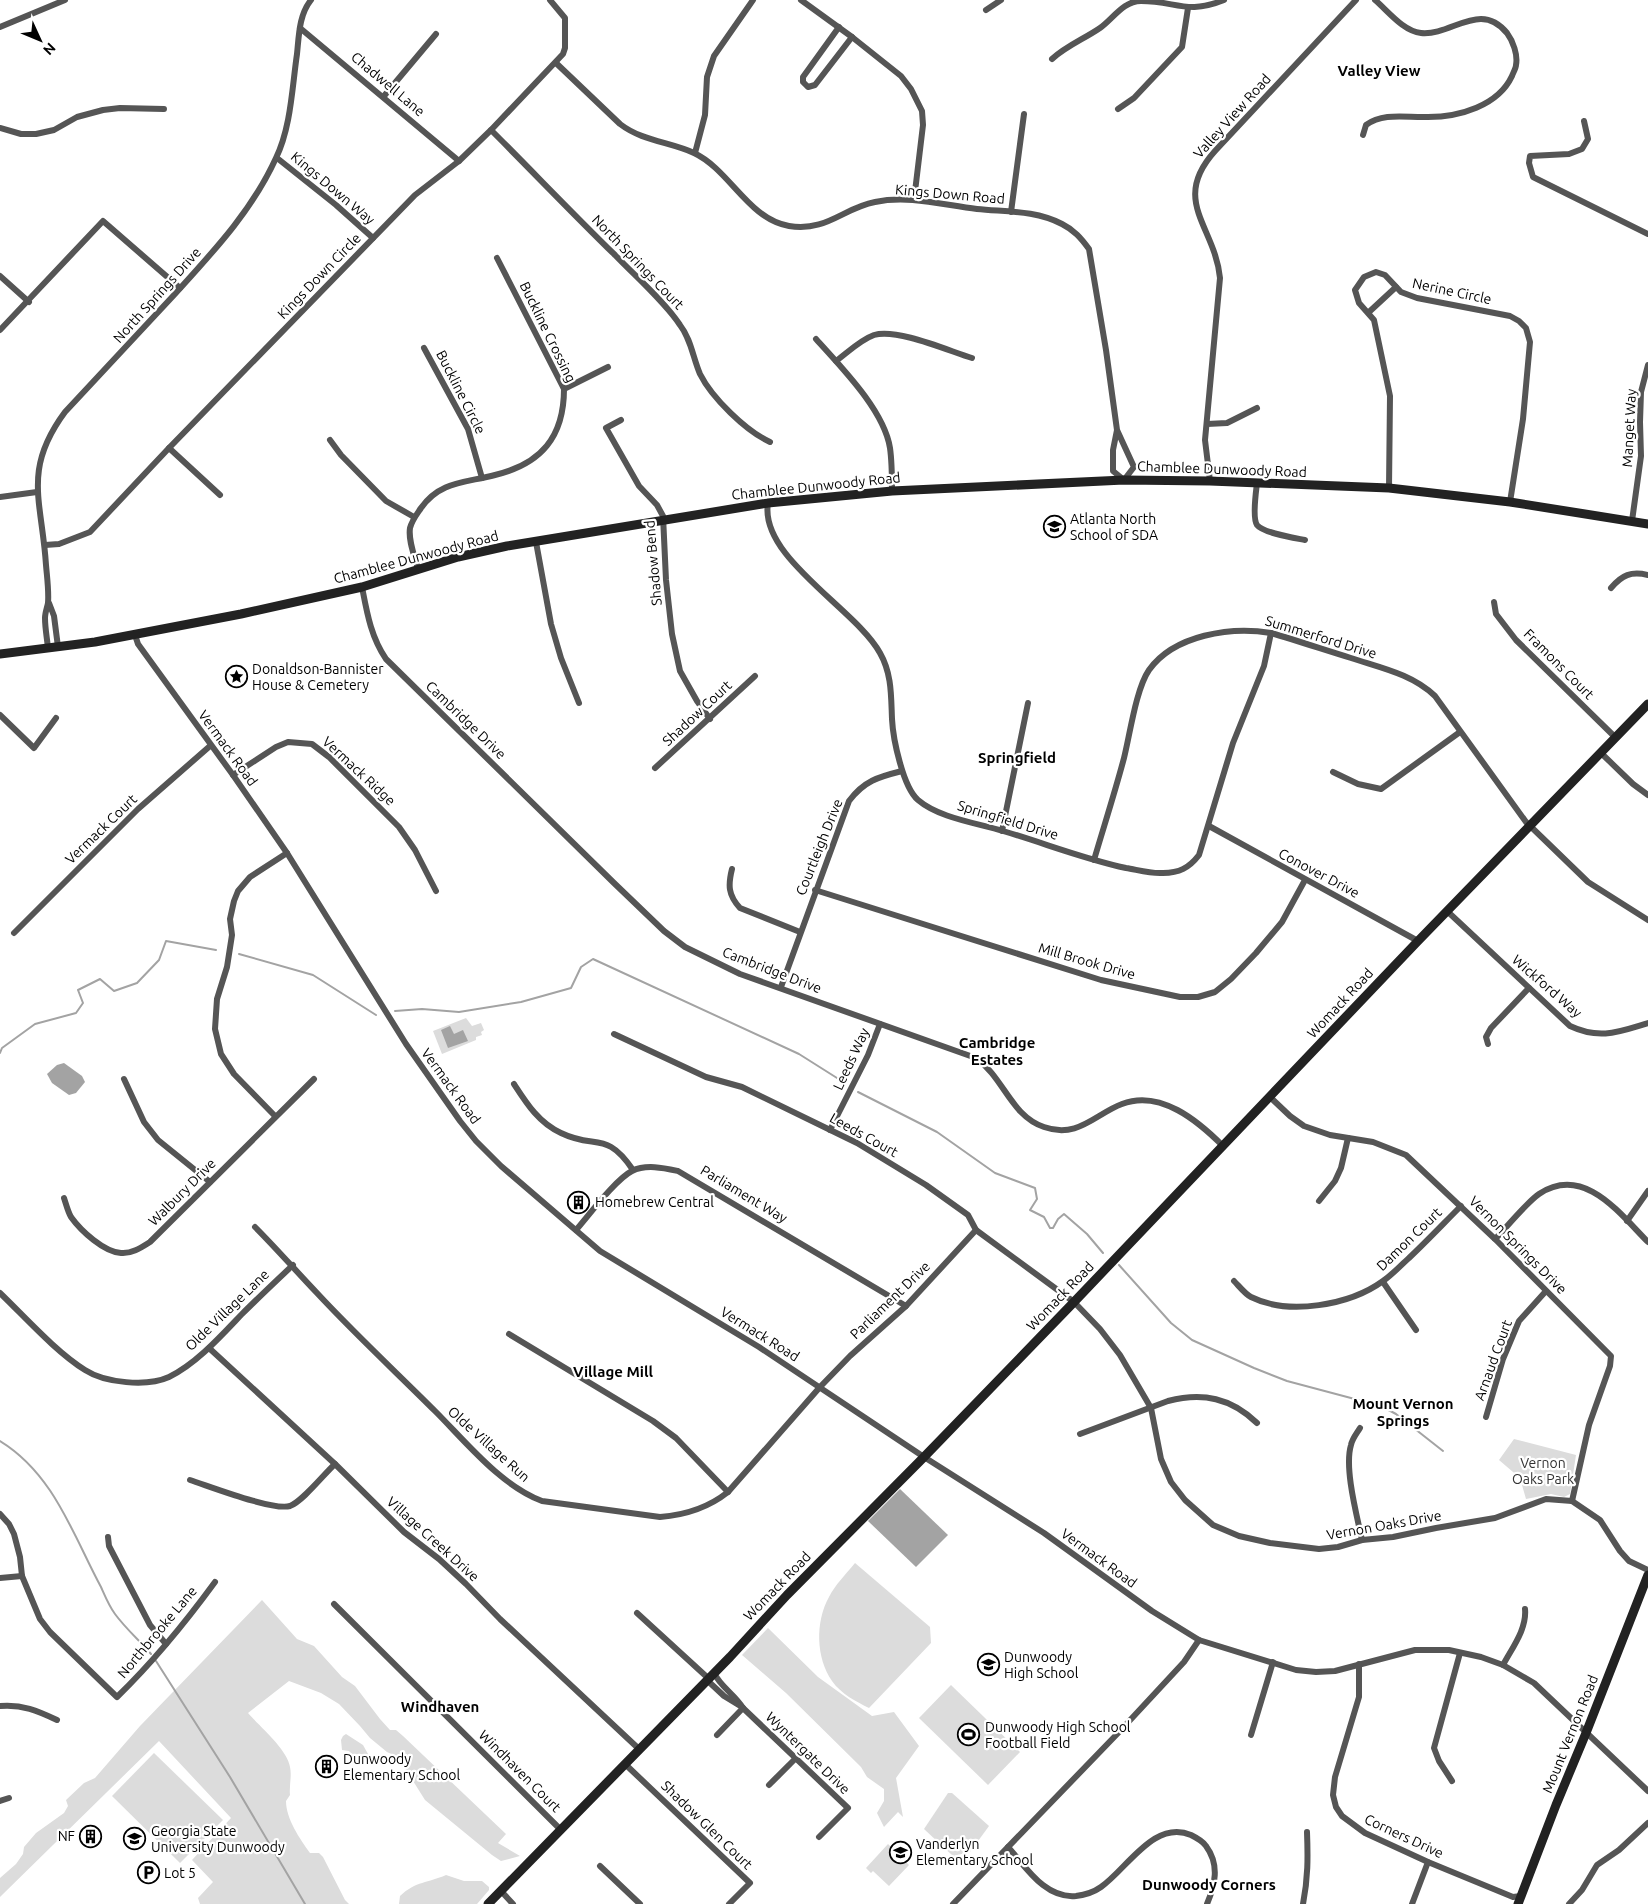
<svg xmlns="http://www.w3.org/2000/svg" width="1648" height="1904" viewBox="0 0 1648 1904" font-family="Ubuntu,sans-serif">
<rect width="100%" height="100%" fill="#fff"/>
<!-- green -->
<g fill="#dcdcdc">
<path d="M466,1018L472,1026L481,1023L484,1030L481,1032L482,1035L476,1037V1040L442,1054L433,1031Z"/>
<path d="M1514,1439L1576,1455L1570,1494L1564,1497L1551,1494L1526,1499L1520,1478L1499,1460Z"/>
<path d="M855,1563L930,1627L931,1643L869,1708C857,1702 841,1694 832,1681C816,1658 815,1622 829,1597C835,1585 846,1574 855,1563Z"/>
<path d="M262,1600L297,1639L314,1646L342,1677L355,1686L380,1719L390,1730H396L403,1736L506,1834L498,1843L520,1856L501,1861L492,1855L425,1800L398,1757L387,1752L370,1738L360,1726L339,1704L321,1693L289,1681L248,1713C260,1727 287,1749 290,1767C292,1776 289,1786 290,1795L286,1801C286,1819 300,1839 310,1853H319L323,1857L345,1900L349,1904H200L198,1898L213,1882L192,1860L231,1818L159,1741L0,1897V1878L16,1864L23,1854L24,1847L36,1833L64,1813L68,1806L66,1800L84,1783L95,1778L140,1726Z"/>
<path d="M768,1628L818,1677L872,1716L894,1712L919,1746L896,1778L903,1817L898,1812L884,1827L877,1813L884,1801V1789L867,1777L861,1767L786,1693L742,1655Z"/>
<path d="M951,1685L1020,1752L988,1785L919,1718Z"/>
<path d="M346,1734L363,1745L368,1754L366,1760L359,1761L356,1755H352L349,1751L342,1750L341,1740L343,1736Z"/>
<path d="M154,1753L223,1820L180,1863L112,1796Z"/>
<path d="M948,1793H952L989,1826L970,1852L953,1856L924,1829Z"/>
<path d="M888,1844L909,1865L889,1886L873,1871L871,1873L866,1868Z"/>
<path d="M446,1875L464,1881H482L489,1887V1890L477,1904H399L400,1896C416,1881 428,1883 446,1875Z"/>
</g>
<!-- water -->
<g fill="#a3a3a3">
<path d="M450,1026L454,1034L463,1030L468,1041L448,1048L441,1030Z"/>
<path d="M64,1063L82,1076L85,1082L76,1093L69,1095L52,1083L47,1074L57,1065Z"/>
<path d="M900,1489L948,1535L916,1567L868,1521Z"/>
</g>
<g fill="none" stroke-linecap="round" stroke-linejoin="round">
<!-- stream -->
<g stroke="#a3a3a3" stroke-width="2">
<path d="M239,954L313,975L376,1015"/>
<path d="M395,1011L422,1009L459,1012L521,1002L571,988L581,967L593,959L799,1054L837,1078"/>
<path d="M0,1053L2,1048L35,1024L76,1013L83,1003L78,990L100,979L114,991L137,983L159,960L166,941L216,950"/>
<path d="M858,1092L937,1132L995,1173L1035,1188L1037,1199L1030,1210L1044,1217L1050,1228H1053L1058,1219L1064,1214L1087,1234L1103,1253"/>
<path d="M1119,1265L1171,1323L1192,1340L1254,1368L1287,1381L1381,1406L1396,1414L1443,1451"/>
<path d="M0,1441C54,1474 73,1535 101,1587C105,1596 109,1606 115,1614C126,1629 140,1641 151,1654"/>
<path d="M156,1661L230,1777L305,1904"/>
</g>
<!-- street -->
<g stroke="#555" stroke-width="6">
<path d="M801,0L852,37L901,76L911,89L922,111L923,125L914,200"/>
<path d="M986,10L1001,0"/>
<path d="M0,27L65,0"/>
<path d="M839,27L803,77V82L808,87L815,85L852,37"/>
<path d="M300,28L459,161"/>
<path d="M1052,59C1066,46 1084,39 1100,28C1113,19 1123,1 1141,1C1176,1 1187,15 1224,0"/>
<path d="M556,63L620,124C642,141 670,142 694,153C730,170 748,219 789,226C827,232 843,208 875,202C909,195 943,205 977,209C1006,212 1035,210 1062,224C1074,230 1081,238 1089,249L1106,350L1117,430L1134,467L1124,480L1113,471V450L1117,430"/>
<path d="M384,96L436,34"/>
<path d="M1118,109L1134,98L1182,47L1188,8"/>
<path d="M1584,121L1588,139L1582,149L1569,154L1530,156L1529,163L1533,177L1648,234"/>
<path d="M0,128L21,134H36L54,130L77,117L103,110L120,108L164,109"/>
<path d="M491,130C533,172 573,214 615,255C635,276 664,301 680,325C691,339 693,358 700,374C712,398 746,431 770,442"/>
<path d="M1363,135L1366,125C1384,112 1407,118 1428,117C1459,117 1498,106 1512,76C1513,73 1516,68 1516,65C1518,55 1513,41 1507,33C1480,0 1452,36 1421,33C1403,31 1388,11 1375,0"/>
<path d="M695,153L705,115L707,77L714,56L753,0"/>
<path d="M277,158L336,205L373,238"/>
<path d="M1011,212L1024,114"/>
<path d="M0,276L29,302"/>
<path d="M1369,312L1396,287"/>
<path d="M0,330L103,221L180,288"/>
<path d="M816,339C841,367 884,410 890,448C892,462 892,477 892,491"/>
<path d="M424,348L468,429L482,478"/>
<path d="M836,361C847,353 860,340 874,335C897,328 949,351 972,358"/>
<path d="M564,389L608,367"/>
<path d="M621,420L606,428L639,486L657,505L663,516L666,580L672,634L680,671L697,701L710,719"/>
<path d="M1207,424L1227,423L1257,408"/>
<path d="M330,440L341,455L386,501L414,517"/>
<path d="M169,448L220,495"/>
<path d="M1210,481L1205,440L1220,278C1215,226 1170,201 1215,151L1356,0"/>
<path d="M1257,483C1256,492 1252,518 1257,525C1263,533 1295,538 1305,540"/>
<path d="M1389,488L1390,396L1374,320L1359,303L1355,290L1364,277L1376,272L1385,275L1401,292L1417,298L1510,316L1519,321L1526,328L1530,342L1523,419L1510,502"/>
<path d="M0,497L37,492"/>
<path d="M768,503C759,557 856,609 880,653C892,674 891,696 892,719C893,739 903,787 918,800C939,818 977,823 1003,831C1044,843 1084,859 1126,868C1138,870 1151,874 1163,873C1179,873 1189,868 1199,855L1233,743L1264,666L1271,633"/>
<path d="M1632,521L1641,456L1640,422L1641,392L1648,365"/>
<path d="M536,542L551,624L561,658L579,703"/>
<path d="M45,545L59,544L90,532L169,448L415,195L459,161L491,130L563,54L565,48V18L550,0"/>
<path d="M418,569C415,557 408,541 410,528C412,520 417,514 421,508C440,481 465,483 495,475C541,464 564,437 564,389L497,258"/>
<path d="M362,587C367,613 371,637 386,659L614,883L664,931L685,947L740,974L976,1058C1004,1078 1011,1116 1044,1127C1078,1139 1095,1114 1122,1104C1160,1089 1198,1121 1223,1146"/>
<path d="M1611,588C1622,575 1631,571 1648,575"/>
<path d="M1494,602L1496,614L1516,640L1616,738"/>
<path d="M49,603L54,616L58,647"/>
<path d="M135,635L138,644L233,775L287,853L406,1044L460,1121L476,1141L501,1166L600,1251L759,1347L924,1457L1044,1533L1152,1611L1199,1640L1296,1670L1316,1672L1335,1671L1415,1650H1449L1481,1657L1503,1665L1534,1683L1648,1791"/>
<path d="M48,648C47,638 45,628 45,618C45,613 47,608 48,603C49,591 47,577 46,565C42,501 22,470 65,412C101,373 138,334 174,295C212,253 252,211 276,158C291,127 292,88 297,54C299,35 299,15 311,0"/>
<path d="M0,715L34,748L56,718"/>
<path d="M1601,753L1633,784L1648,795"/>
<path d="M655,768L755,676"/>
<path d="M1333,772L1358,784L1381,789L1460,732"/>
<path d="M233,775L276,747L288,742L312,744L329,757L399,827L415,850L436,891"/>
<path d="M1209,826L1418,941"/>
<path d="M1002,831L1028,703"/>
<path d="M1094,860C1104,826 1115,792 1124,758C1130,734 1136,689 1149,670C1174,635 1231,626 1271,633C1298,641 1325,650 1351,658C1381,668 1412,674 1435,696L1526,822L1588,882L1648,920"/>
<path d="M732,869C728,885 728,895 740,908L800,932"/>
<path d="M815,890L1101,980L1180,997H1198L1215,992L1231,979L1256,953L1282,922L1305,880"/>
<path d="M1447,911L1570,1026C1600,1040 1618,1032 1648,1023"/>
<path d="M14,933L138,809L210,746"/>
<path d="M781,987L849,801C864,781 878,777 902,771"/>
<path d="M614,1034L706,1077L742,1087L857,1143L926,1185L968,1215L976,1230L1074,1302L1100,1329L1120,1355L1151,1408L1161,1459L1171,1482L1185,1500L1213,1525L1239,1536L1270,1543L1319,1549L1338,1547L1362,1540L1393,1537L1436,1528L1495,1518L1546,1499L1572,1501L1600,1520L1620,1551L1629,1561L1648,1570"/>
<path d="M1488,1044L1486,1037L1491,1028L1529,988"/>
<path d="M124,1079L144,1122L158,1140L210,1182"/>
<path d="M514,1084C527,1104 539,1123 561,1133C596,1150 606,1130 633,1170"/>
<path d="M1270,1097L1290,1116L1304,1126L1330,1135L1373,1142L1406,1155L1495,1239L1611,1356L1610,1366L1589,1425L1572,1501"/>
<path d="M275,1116L234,1074L221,1054L215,1029L217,999L227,967L232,935L230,919L234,901L238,891L250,877L287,853"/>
<path d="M830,1130L868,1055L880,1024"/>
<path d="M64,1198C66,1204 68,1212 71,1217C81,1231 104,1252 121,1253C132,1254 142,1247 150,1242L314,1079"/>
<path d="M1319,1201L1335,1181L1341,1168L1348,1138"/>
<path d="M1627,1221L1648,1191"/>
<path d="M255,1227C276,1248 296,1271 317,1293C355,1334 396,1372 435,1411C466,1442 500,1485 542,1501L660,1517C686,1515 708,1508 728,1492L820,1387L850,1356L906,1306L976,1230"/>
<path d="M576,1230C589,1215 616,1179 632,1171C646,1164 664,1168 678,1171L906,1306"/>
<path d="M1495,1239C1507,1227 1526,1203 1539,1194C1584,1164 1620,1214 1648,1242"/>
<path d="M1234,1281C1239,1286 1245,1294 1251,1297C1289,1316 1350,1305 1383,1281C1393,1274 1401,1265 1409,1258C1427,1241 1444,1223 1461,1206"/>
<path d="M1383,1282L1416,1330"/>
<path d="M0,1293C25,1317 56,1352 85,1370C105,1383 147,1387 169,1377C196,1364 221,1336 241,1315C258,1298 275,1282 293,1265"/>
<path d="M509,1334L653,1421L676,1438L728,1492"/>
<path d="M209,1348L335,1464L404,1532L439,1559L466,1584L500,1619L639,1749"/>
<path d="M1486,1417L1503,1359L1519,1321L1546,1291"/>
<path d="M1360,1428C1357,1433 1352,1439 1351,1445C1344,1468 1357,1516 1362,1540"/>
<path d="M1080,1434L1168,1401C1203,1392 1231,1398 1257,1423"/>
<path d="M190,1480C209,1486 273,1511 290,1506C303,1501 324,1474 335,1464"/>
<path d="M0,1514L9,1524L14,1534L20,1557L22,1576L40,1619L50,1632L117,1697C153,1662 185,1623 215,1582"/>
<path d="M108,1537L109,1546L150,1625L166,1644"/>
<path d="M0,1578L22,1576"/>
<path d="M334,1604L560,1829"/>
<path d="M637,1613L708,1678"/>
<path d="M1359,1664V1697L1335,1777L1333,1795L1336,1807L1342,1816L1365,1833L1428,1862L1513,1897L1521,1896"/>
<path d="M1503,1665C1512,1648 1527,1629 1525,1609"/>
<path d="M714,1673C720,1686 735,1695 743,1708L848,1808L819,1837"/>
<path d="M705,1681L709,1682L724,1696L742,1707"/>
<path d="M0,1706C22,1704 38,1711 57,1720"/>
<path d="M717,1735L743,1708"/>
<path d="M1251,1735L1273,1662"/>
<path d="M625,1764L750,1883L729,1904"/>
<path d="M1452,1781L1439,1761L1434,1748L1460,1653"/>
<path d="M769,1785L796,1758"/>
<path d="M0,1801L9,1798"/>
<path d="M1008,1847C1026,1867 1045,1899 1076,1896C1084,1895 1094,1892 1101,1887C1127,1869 1154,1819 1191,1835C1197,1838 1203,1841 1206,1846C1220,1865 1215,1885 1207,1904"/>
<path d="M600,1866L640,1904"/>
<path d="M501,1891L513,1904"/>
<path d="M953,1904L1120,1731L1184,1662L1199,1640"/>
<path d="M1303,1904C1308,1878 1308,1858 1307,1832"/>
<path d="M1412,1904L1428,1862"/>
<path d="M1569,1904L1582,1890L1597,1865L1619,1850L1648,1823"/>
</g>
<!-- secondary -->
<g stroke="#222" stroke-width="9">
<path d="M0,654L95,642L241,614L362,587L458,557L507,546L768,503L892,491L1124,480L1210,481L1389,488L1510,502L1648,524"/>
<path d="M488,1904L730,1657L787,1595L924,1457L1074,1302L1418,941L1648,704"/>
<path d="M1518,1904L1556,1805L1586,1733L1648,1575"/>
</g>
</g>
<!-- icons -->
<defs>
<symbol id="school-ring" viewBox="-11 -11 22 22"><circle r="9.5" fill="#fff" stroke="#000" stroke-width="1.5"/><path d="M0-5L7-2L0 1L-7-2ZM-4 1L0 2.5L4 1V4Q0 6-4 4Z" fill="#000"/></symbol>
<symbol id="sight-ring" viewBox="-11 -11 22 22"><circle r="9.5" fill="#fff" stroke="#000" stroke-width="1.5"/><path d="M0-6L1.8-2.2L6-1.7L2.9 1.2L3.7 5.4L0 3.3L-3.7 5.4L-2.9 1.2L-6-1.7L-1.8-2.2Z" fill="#000"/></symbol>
<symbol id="building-ring" viewBox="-11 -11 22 22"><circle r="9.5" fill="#fff" stroke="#000" stroke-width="1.5"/><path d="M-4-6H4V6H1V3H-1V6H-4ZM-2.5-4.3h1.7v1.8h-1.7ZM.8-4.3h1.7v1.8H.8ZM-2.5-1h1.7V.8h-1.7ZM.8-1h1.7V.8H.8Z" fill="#000"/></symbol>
<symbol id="stadium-ring" viewBox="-11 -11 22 22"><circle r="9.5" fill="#fff" stroke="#000" stroke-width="1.5"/><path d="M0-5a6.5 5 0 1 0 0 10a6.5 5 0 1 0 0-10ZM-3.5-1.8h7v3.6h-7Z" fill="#000"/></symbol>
<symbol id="university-ring" viewBox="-11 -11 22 22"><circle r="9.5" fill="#fff" stroke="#000" stroke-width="1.5"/><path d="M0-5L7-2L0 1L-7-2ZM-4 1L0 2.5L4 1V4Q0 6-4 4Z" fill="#000"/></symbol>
<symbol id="parking-ring" viewBox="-11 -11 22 22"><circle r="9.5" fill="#fff" stroke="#000" stroke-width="1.5"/><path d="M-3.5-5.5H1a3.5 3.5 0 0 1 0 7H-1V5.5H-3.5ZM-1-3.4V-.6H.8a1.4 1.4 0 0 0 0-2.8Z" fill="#000"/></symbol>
</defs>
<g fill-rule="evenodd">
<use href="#school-ring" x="1042" y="514" width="25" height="25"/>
<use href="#sight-ring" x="224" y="664" width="25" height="25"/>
<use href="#building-ring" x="566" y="1190" width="25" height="25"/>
<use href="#school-ring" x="976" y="1652" width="25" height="25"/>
<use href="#stadium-ring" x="956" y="1722" width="25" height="25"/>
<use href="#building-ring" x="314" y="1754" width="25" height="25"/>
<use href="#building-ring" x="78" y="1824" width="25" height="25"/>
<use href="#university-ring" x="122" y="1826" width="25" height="25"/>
<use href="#school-ring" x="888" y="1840" width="25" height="25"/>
<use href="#parking-ring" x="136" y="1860" width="25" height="25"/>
</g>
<g text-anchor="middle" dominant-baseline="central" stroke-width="4.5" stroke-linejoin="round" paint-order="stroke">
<!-- street labels -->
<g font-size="14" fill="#000" stroke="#fff">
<text transform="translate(388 84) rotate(40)">Chadwell Lane</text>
<text transform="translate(1232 116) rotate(-48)">Valley View Road</text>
<text transform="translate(333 188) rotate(40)">Kings Down Way</text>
<text transform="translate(950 194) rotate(5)">Kings Down Road</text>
<text transform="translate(638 262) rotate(46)">North Springs Court</text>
<text transform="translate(319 276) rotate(-46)">Kings Down Circle</text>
<text transform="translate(1452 291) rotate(12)">Nerine Circle</text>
<text transform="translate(157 295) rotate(-48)">North Springs Drive</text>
<text transform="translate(548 332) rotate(64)">Buckline Crossing</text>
<text transform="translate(461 392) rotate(63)">Buckline Circle</text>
<text transform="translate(1629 428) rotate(-87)">Manget Way</text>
<text transform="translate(1222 469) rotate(2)">Chamblee Dunwoody Road</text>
<text transform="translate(816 486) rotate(-6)">Chamblee Dunwoody Road</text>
<text transform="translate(416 557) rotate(-15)">Chamblee Dunwoody Road</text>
<text transform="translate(653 563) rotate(-95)">Shadow Bend</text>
<text transform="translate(1321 637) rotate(17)">Summerford Drive</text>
<text transform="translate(1559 664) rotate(45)">Framons Court</text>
<text transform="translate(697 713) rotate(-43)">Shadow Court</text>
<text transform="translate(466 720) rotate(44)">Cambridge Drive</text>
<text transform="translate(228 748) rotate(54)">Vermack Road</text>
<text transform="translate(359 771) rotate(43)">Vermack Ridge</text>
<text transform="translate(1008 820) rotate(17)">Springfield Drive</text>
<text transform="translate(101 829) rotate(-44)">Vermack Court</text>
<text transform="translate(819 847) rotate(-68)">Courtleigh Drive</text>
<text transform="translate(1319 873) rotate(28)">Conover Drive</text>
<text transform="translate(1087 961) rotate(16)">Mill Brook Drive</text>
<text transform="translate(772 970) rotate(21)">Cambridge Drive</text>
<text transform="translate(1547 986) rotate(41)">Wickford Way</text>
<text transform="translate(1340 1003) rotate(-47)">Womack Road</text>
<text transform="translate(851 1059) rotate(-65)">Leeds Way</text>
<text transform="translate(451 1086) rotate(54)">Vermack Road</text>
<text transform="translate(864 1135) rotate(29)">Leeds Court</text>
<text transform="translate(182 1192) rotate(-45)">Walbury Drive</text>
<text transform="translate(744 1194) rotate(31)">Parliament Way</text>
<text transform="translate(1409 1239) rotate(-44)">Damon Court</text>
<text transform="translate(1518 1245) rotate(45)">Vernon Springs Drive</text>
<text transform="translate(1060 1296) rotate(-46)">Womack Road</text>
<text transform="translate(890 1300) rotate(-44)">Parliament Drive</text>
<text transform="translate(227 1310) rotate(-44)">Olde Village Lane</text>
<text transform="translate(760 1334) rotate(32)">Vermack Road</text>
<text transform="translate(1493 1360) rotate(-70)">Arnaud Court</text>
<text transform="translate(489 1444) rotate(42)">Olde Village Run</text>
<text transform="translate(1384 1525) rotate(-10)">Vernon Oaks Drive</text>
<text transform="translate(433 1539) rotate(42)">Village Creek Drive</text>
<text transform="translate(1099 1558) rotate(36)">Vermack Road</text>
<text transform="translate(777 1586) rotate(-46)">Womack Road</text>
<text transform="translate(157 1632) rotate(-50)">Northbrooke Lane</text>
<text transform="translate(1570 1734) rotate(-68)">Mount Vernon Road</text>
<text transform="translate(808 1753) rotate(44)">Wyntergate Drive</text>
<text transform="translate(520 1771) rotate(45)">Windhaven Court</text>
<text transform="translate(707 1825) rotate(44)">Shadow Glen Court</text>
<text transform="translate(1404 1836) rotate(25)">Corners Drive</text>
</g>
<!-- poi labels -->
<g font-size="14" fill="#000" stroke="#fff" text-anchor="start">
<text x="1070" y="519">Atlanta North<tspan x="1070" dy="16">School of SDA</tspan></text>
<text x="252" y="669">Donaldson-Bannister<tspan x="252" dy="16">House &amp; Cemetery</tspan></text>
<text x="595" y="1202">Homebrew Central</text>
<text x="1004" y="1657">Dunwoody<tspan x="1004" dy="16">High School</tspan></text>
<text x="985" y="1727">Dunwoody High School<tspan x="985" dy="16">Football Field</tspan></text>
<text x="343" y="1759">Dunwoody<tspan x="343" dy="16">Elementary School</tspan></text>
<text x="151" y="1831">Georgia State<tspan x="151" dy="16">University Dunwoody</tspan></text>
<text x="75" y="1836" text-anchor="end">NF</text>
<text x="916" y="1844">Vanderlyn<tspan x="916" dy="16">Elementary School</tspan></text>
<text x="164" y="1873">Lot 5</text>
</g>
<!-- park labels -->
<g font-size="14" fill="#333" stroke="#fff">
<text x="1543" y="1463">Vernon<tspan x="1543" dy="16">Oaks Park</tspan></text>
</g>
<!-- neighbourhood labels -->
<g font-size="15" font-weight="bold" fill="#000" stroke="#fff">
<text x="1379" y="70">Valley View</text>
<text x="1017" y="757">Springfield</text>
<text x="997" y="1042">Cambridge<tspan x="997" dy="17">Estates</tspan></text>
<text x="613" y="1371">Village Mill</text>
<text x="1403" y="1403">Mount Vernon<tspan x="1403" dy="17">Springs</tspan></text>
<text x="440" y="1706">Windhaven</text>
<text x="1209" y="1884">Dunwoody Corners</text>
</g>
</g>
<!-- north arrow -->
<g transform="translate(40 40) rotate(134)" stroke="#ffffff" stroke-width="4" paint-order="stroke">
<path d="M0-4L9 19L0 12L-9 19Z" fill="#000000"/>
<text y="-8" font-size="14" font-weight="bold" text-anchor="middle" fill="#000000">N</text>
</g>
</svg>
